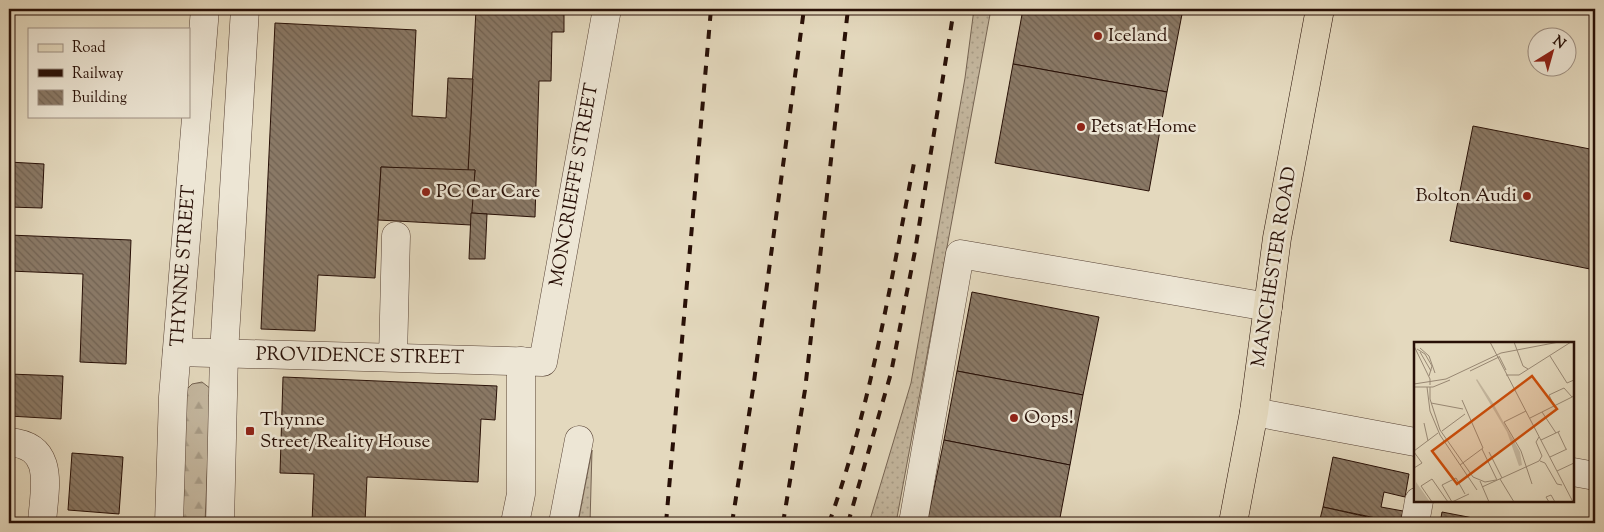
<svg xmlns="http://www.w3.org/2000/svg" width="1604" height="532" viewBox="0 0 1604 532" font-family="'Sorts Mill Goudy',serif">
<defs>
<pattern id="grass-dots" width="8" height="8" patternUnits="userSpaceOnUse" patternTransform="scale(1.25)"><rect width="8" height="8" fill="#c4b79f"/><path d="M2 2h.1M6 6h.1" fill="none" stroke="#a89c87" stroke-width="1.8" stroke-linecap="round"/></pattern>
<pattern id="forest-firs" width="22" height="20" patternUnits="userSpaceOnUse" patternTransform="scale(1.25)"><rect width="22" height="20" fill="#c4b79f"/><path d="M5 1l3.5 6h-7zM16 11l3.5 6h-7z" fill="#a89c87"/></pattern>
<pattern id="building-back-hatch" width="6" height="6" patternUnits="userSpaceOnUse" patternTransform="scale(1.25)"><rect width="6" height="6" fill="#8a7966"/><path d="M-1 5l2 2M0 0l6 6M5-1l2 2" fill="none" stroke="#716252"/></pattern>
</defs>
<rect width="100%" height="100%" fill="#e4d9be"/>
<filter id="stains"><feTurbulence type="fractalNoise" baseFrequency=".004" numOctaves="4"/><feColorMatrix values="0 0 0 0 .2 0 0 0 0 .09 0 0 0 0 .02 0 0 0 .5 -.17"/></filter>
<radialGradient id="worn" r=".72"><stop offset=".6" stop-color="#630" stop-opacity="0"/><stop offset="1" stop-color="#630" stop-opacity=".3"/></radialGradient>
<!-- grass -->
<g fill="url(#grass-dots)" stroke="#766453">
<path d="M974,9H991L896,523H869L911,383L965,78Z"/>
<path d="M592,450L590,523H578Z"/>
</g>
<!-- forest -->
<path fill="url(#forest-firs)" stroke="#766453" d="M202,382L211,389L205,523H181L185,391L192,384Z"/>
<!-- building -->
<g fill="url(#building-back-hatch)" stroke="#281007">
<path d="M9,9H40V13L9,11Z"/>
<path d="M476,9H564V32H552L551,81H539L535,217L471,213L475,170L468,171Z"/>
<path d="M1023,9H1183L1167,92L1013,64Z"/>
<path d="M275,23L416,30L412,116L446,118L448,78L473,79L468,171L381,167L375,278L318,275L315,331L261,329Z"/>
<path d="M1013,64L1167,92L1149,191L995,163Z"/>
<path d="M1473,126L1595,150V270L1450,241Z"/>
<path d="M9,162L44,164L42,208L9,207Z"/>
<path d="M381,167L475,170L471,225L378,220Z"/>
<path d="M471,213L487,214L485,259H469Z"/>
<path d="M9,235L131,240L126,364L80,362L83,274L9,271Z"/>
<path d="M972,292L1099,317L1083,395L957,371Z"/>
<path d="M957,371L1083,395L1070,465L944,440Z"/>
<path d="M9,374L63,376L61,419L9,416Z"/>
<path d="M283,377L497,386L495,420L481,419L478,482L367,477L365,523H312L314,474L280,473Z"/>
<path d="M944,440L1070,465L1059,523H927Z"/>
<path d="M72,453L123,457L119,514L68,510Z"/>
<path d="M1333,457L1409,474L1405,497L1384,492L1381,507L1403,511L1400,523L1323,507Z"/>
<path d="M1323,507L1390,522L1389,523H1319Z"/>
<path d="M1442,512L1468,517L1467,523H1440Z"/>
<path d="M1468,517L1494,523H1467Z"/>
</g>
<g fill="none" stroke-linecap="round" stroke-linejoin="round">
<defs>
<g id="minor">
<path d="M177,352L543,362L607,9"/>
<path d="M393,357L396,236"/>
<path d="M1254,412L1415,442"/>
<path d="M9,442C57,446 44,489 42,523"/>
<path d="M1573,472L1595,476"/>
<path d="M169,523L173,397L205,9"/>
<path d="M220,523L224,353L245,9"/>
<path d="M515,523L521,494V361"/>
<path d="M563,523L579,440"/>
<path d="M913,523L960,254L1268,307"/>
<path d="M1415,523L1419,501"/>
</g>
<path id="major" d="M1233,523L1254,412L1277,238L1320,9"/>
</defs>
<!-- minor casing -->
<use href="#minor" stroke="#574235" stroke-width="29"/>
<!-- major casing -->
<use href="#major" stroke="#281007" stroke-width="29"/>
<!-- minor -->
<use href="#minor" stroke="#ede6d5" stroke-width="28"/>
<!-- major -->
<use href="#major" stroke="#e4d9be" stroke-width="28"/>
<!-- rail -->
<g stroke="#281007" stroke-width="4" stroke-dasharray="9 9" stroke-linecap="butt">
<path d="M666,523L711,9"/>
<path d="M732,523L753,389L804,9"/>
<path d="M783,523L805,390L848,9"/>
<path d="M829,523C871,406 890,285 914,163"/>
<path d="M848,523L891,373L915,251L954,9"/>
</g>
</g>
<!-- markers -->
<g fill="#8f2418" stroke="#ede6d5" stroke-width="2">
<circle cx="1098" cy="36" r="5"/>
<circle cx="1081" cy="127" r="5"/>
<circle cx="426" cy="192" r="5"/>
<circle cx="1527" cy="196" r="5"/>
<circle cx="1014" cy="418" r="5"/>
<rect x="245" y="426" width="10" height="10" rx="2.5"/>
</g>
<g text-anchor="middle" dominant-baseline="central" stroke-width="5" stroke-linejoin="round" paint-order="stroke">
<!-- poi labels -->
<g font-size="19" fill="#281007" stroke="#ede6d5" text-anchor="start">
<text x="1108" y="36">Iceland</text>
<text x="1091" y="127">Pets at Home</text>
<text x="436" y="192">PC Car Care</text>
<text x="1517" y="196" text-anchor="end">Bolton Audi</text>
<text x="1024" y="418">Oops!</text>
<text x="260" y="420">Thynne<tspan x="260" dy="22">Street/Reality House</tspan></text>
</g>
<!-- street labels -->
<g font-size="19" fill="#281007" stroke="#ede6d5">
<text transform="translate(575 185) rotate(-80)">MONCRIEFFE STREET</text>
<text transform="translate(184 266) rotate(-86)">THYNNE STREET</text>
<text transform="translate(1275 267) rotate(-81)">MANCHESTER ROAD</text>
<text transform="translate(360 357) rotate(1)">PROVIDENCE STREET</text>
</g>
</g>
<!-- overview -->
<g transform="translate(1414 342)">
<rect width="160" height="160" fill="#e4d9be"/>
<path d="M62,38L63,37L79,61L106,110L108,123L105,124L93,90ZM2,140L16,160H2Z" fill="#c4b79f"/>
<path fill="none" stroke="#998975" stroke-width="1" d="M76,0L159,160M100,0L109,24L114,27M0,4L16,37V43M6,6L15,14L21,31M3,7L11,12L18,24L15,34M6,10L17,29M85,14L92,28M136,14L153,41L160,38M56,29L85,15M92,33H105L157,0M0,42L32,37L87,11L145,0M0,45H19L36,38M13,45L16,69L26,93M16,45V57L26,88M17,61L49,67M140,64L135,53L150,46L158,55M112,69L90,80L107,109L118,142M128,70L142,91M116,76L160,54M10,81L14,99M26,88L59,135L71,140L82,138M28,89L51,72M144,90L152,107M26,93L63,148M127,98L146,89M68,107L83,138M0,109L24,91M0,110L8,121L0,126M75,110L88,136M136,115L153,107M126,119L131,121L143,142L148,143M46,123L69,106L48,58M143,129L160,121M86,137L100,160M66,139L75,160M68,145L125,119L128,114L122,100L125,95M51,152L42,136L28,143L38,160L55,152M18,160L7,144L18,137L34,160M135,160L132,155L137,153L141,160"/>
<path fill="#cb4e0b" fill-opacity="0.15" stroke="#cb4e0b" stroke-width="2.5" d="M118,34L143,67L43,142L18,109Z"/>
<rect width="160" height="160" fill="none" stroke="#281007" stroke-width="2.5"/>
</g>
<!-- margin -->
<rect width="1604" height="532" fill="none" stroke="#e4d9be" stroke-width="30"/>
<rect x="10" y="10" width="1584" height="512" fill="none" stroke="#281007" stroke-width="2.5"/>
<rect x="15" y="15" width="1574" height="502" fill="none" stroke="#281007"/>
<!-- legend -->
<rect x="28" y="28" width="162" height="90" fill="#ede6d5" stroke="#9e9083"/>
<rect x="38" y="44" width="25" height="8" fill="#e4d9be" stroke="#9e9083"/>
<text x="72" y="52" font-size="15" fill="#281007">Road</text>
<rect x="38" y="69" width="25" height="8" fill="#281007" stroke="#9e9083"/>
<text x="72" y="78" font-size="15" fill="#281007">Railway</text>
<rect x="38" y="90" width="25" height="15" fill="url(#building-back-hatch)" stroke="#9e9083"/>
<text x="72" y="102" font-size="15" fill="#281007">Building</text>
<!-- north arrow -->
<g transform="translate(1552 52) rotate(37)"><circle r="24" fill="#ede6d5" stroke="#9e9083"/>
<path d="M0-4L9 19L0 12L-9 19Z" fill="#8f2418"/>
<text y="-8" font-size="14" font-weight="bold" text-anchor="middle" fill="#281007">N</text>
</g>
<rect width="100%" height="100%" filter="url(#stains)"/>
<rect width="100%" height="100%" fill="url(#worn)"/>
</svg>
